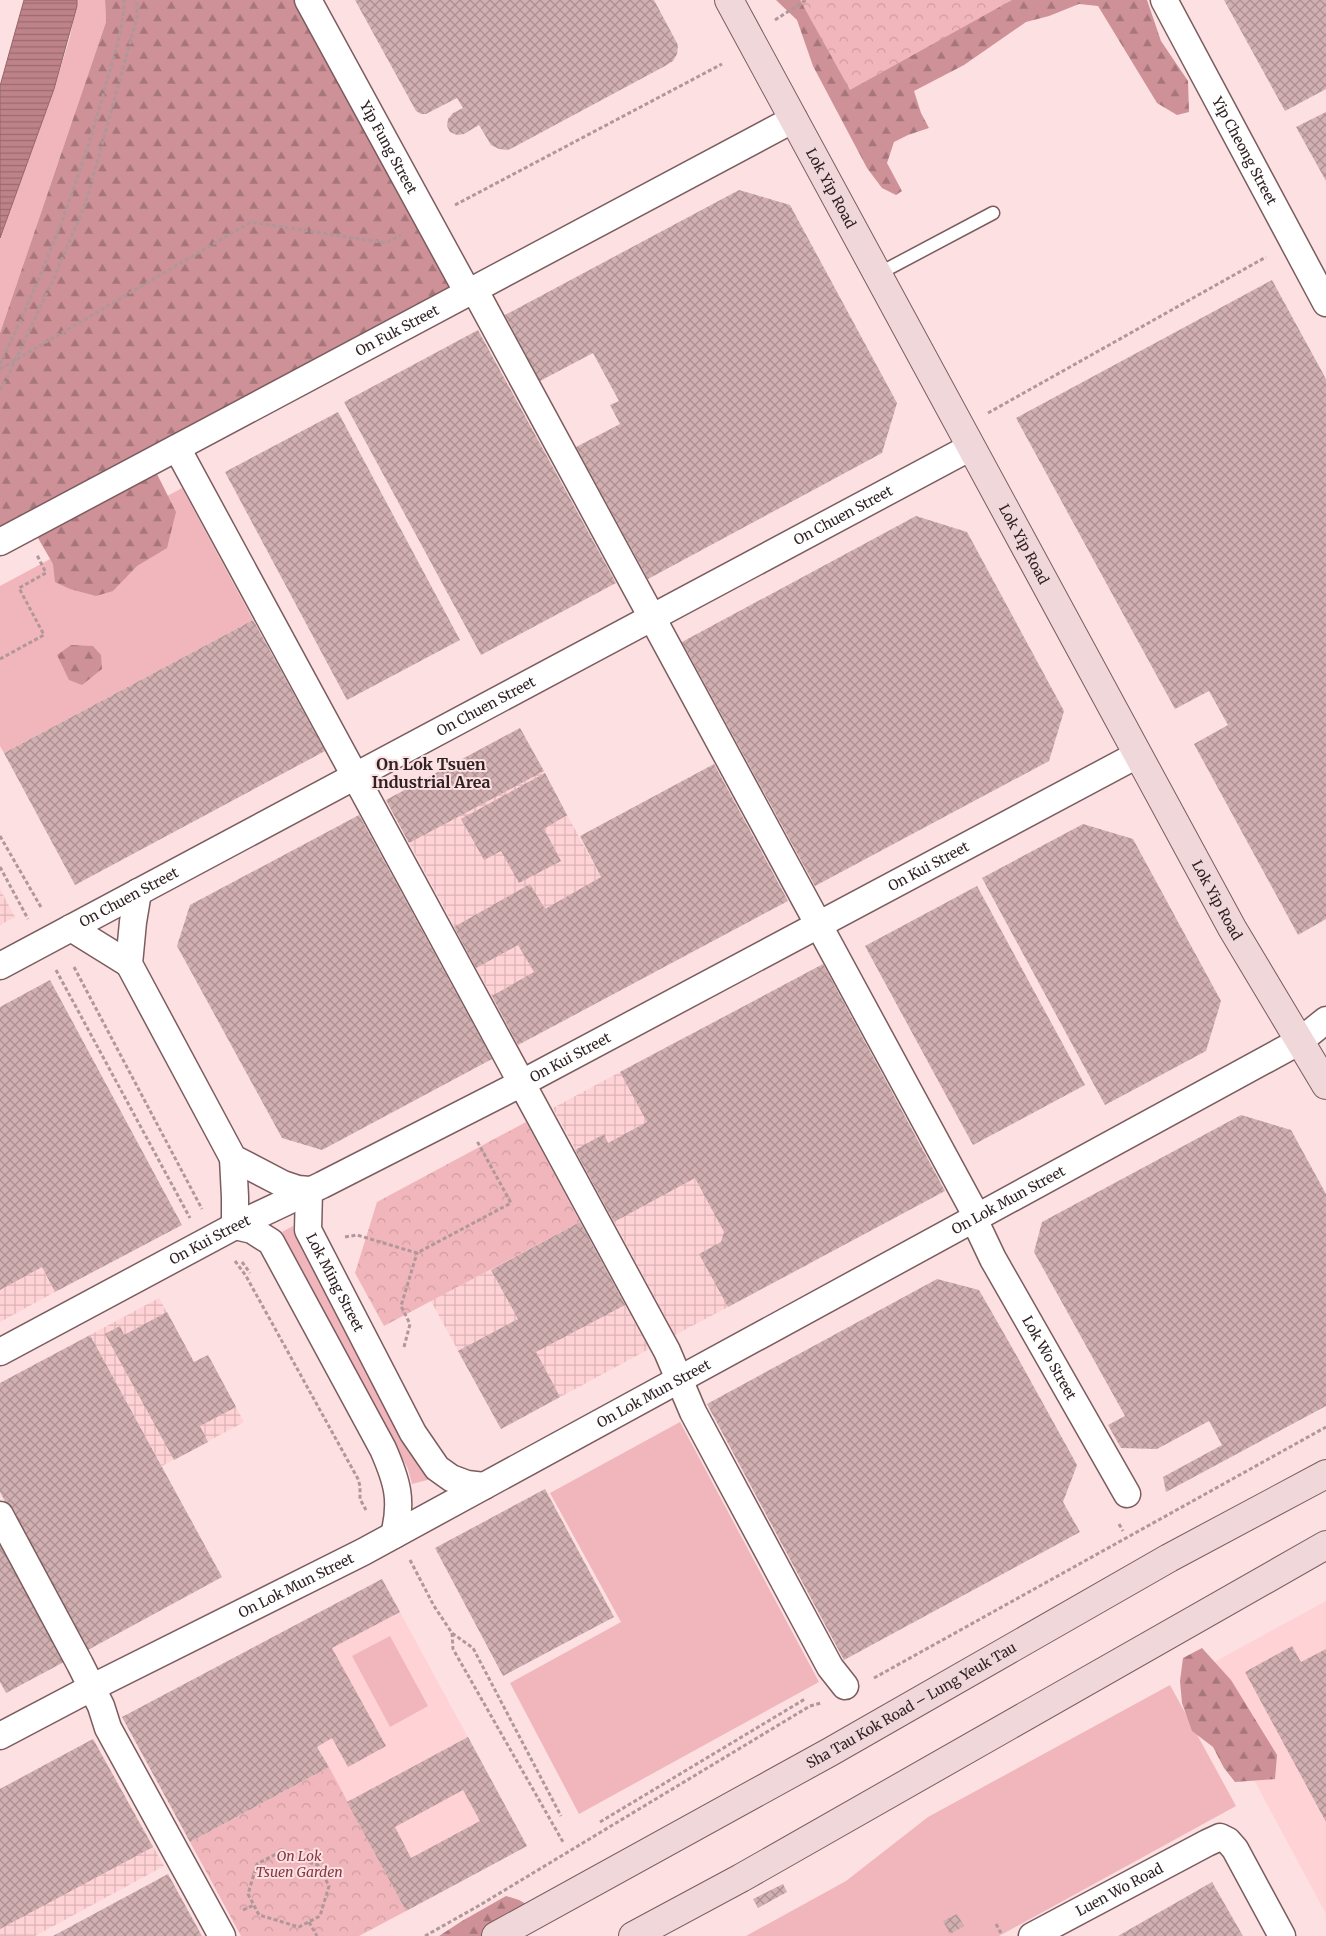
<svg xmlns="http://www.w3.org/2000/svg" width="1326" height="1936" viewBox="0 0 1326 1936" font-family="Merriweather,serif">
<defs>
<pattern id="industrial-grid" width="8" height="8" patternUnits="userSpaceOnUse" patternTransform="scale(1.25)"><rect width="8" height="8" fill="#ffd2d6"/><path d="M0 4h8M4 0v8" fill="none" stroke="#dbb4b8"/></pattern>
<pattern id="forest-firs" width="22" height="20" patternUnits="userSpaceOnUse" patternTransform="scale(1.25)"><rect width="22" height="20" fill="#cd9197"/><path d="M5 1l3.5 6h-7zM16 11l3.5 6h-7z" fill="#a7767b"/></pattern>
<pattern id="park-crowns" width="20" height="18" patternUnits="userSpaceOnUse" patternTransform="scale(1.25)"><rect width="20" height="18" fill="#f1b6bb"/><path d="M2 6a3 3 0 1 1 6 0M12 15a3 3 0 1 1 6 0" fill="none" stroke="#cf9ca1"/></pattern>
<pattern id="water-rules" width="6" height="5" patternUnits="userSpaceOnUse" patternTransform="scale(1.25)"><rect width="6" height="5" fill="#be8389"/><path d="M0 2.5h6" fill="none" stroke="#9b6b70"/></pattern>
<pattern id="building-cross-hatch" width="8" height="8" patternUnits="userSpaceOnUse" patternTransform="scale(1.25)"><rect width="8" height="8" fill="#d2b0b2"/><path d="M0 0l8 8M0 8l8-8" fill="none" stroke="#ab8f91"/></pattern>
</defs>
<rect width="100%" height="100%" fill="#fde0e2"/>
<!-- built -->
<g fill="#ffd2d6">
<path d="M382,1579L527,1846L406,1911L262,1644Z"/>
<path d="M1326,1601V1914L1196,1672Z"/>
</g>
<!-- industrial -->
<g fill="url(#industrial-grid)">
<path d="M520,728L653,973L518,1045L386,800Z"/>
<path d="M0,889L15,917L0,925Z"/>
<path d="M687,1036L811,1263L675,1335L553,1108Z"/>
<path d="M0,1190L55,1292L0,1322Z"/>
<path d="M580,1222L649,1349L501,1429L431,1301Z"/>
<path d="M159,1298L194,1362L208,1355L244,1422L162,1466L90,1335Z"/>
<path d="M93,1739L164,1866L35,1936H0V1789Z"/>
</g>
<!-- grass -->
<g fill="#f1b6bb">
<path d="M77,0H105L106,22L0,333V238L54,89L70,37Z"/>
<path d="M182,488L253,620L4,753L0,746V586Z"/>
<path d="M293,1226L294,1233L302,1250L419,1466L431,1479L412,1484L408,1469L282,1232Z"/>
<path d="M680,1422L819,1682L579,1814L510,1683L621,1622L550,1493Z"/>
<path d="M390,1636L428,1706L390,1727L352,1656Z"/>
<path d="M1170,1685L1236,1806L999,1936H746L846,1881L928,1817Z"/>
</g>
<!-- forest -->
<g fill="url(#forest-firs)">
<path d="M105,0H307L462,289L154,468L176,512L167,548L137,566L113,591L96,596L70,589L55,582L53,564L27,519L0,533V333L106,22Z"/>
<path d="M776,0H1147L1161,41L1188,81L1189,112L1177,115L1157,103L1098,6L1079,4L1049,16L1026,22L964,65L914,91L921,113L929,128L908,135L894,142L887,163L902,191L896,195L882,188L867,168L813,66L797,20Z"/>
<path d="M71,645L93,646L101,655L102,669L82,685L69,680L57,655Z"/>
<path d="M1202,1648L1231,1680L1277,1755L1275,1779L1235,1782L1224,1768L1213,1747L1192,1731L1182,1703L1180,1681L1183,1658Z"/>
<path d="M506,1896L519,1900L542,1913L499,1936H439L462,1921Z"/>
</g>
<!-- park -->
<g fill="url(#park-crowns)">
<path d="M800,0H1012L850,90Z"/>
<path d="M526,1122L580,1222L384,1326L355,1273L377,1202Z"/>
<path d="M329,1767L406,1911L359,1936H241L190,1842Z"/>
</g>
<!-- water -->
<path fill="url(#water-rules)" stroke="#93666b" d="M24,0H77V6L54,89L0,238V86Z"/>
<!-- building -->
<g fill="url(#building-cross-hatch)" fill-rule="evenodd">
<path d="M355,0H654L678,45L677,54L673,61L665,66L516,146L508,150L499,149L491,145L479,125L464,134L457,135L450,132L447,126L448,119L453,113L463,108L457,98L426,114H421L416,111Z"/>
<path d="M1224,0H1326V89L1285,111Z"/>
<path d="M1326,112V181L1296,127Z"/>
<path d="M739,190L790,205L897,403L882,453L648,579L576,447L620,424L610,405L619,401L593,353L540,381L505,315Z"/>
<path d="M1272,280L1326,379V919L1298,935L1194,744L1228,725L1209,691L1175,709L1016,418Z"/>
<path d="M478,330L616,583L481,655L344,402Z"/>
<path d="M338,412L460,640L347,700L225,472Z"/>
<path d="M916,516L967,532L1064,711L1049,761L815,886L682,642Z"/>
<path d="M253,620L325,751L75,885L4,753Z"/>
<path d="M520,728L544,771L409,843L386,800Z"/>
<path d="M714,764L788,901L518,1045L492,996L534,972L518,945L476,968L454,927L530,884L545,909L601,877L580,836Z"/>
<path d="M545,773L567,815L544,829L561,861L519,883L501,851L484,860L461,819Z"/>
<path d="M359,815L492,1059L322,1150L282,1138L177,946L190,905Z"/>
<path d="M1083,824L1133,839L1221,1001L1206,1051L1105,1105L982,878Z"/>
<path d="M977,886L1085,1085L973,1145L865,946Z"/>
<path d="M823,964L945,1191L728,1307L699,1254L721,1242L724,1232L695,1178L614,1222L575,1150L604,1134L608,1143L647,1122L620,1072Z"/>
<path d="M50,980L182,1225L55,1292L42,1267L0,1290V1007Z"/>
<path d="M1241,1115L1291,1130L1326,1194V1406L1166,1492L1163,1477L1222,1445L1209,1421L1157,1449L1121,1448L1108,1425L1125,1416L1034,1252L1042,1222Z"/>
<path d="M580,1222L625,1305L536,1352L560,1397L501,1429L458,1351L518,1319L491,1270Z"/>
<path d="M937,1279L979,1290L1014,1351L1077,1465L1063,1502L1080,1532L844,1660L707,1404Z"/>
<path d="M167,1312L194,1362L208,1355L236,1407L200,1426L208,1442L174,1460L105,1334L120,1326L124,1335Z"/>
<path d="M90,1335L222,1577L86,1651L0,1492V1383Z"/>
<path d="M545,1489L614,1617L503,1676L435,1548Z"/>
<path d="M0,1545L64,1662L6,1693L0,1682Z"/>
<path d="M382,1579L400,1612L332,1648L386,1746L348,1767L332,1738L317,1747L329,1767L190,1842L122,1717Z"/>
<path d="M1292,1646L1301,1662L1326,1649V1822L1245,1672Z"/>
<path d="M468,1737L527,1846L406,1911L347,1802ZM463,1790L480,1821L411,1858L395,1827Z"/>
<path d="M93,1739L153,1847L0,1929V1789Z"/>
<path d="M168,1874L202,1936H53Z"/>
<path d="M1212,1882L1243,1936H1118Z"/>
<path d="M783,1884L787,1892L758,1908L753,1899Z"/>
<path d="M957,1914L964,1926L950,1934L943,1921Z"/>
</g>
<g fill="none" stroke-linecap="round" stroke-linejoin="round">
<defs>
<path id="lane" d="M878,274L993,213"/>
<g id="street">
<path id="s1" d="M308,0L468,293"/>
<path id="s2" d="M1164,0L1326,303"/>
<path d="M474,289L977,1217"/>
<path d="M177,448L667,1351L693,1412L830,1667L845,1686"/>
<path id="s3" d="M0,542L794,119"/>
<path id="s4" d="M138,892L133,922L129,964L233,1158L283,1184L298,1189L309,1190L308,1230L413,1433L437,1468L451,1478L467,1484L484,1486"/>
<path d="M71,928L129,964"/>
<path id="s5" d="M0,966L971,447"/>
<path d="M233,1158L235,1197V1226L252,1230L271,1242L383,1449C397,1481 403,1500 394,1535"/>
<path id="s6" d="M974,1219L993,1259L1127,1494"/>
<path id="s7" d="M0,1352L235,1226L322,1185L522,1083L1137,755"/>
<path d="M0,1515L80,1664L101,1706L108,1728L222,1936"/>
<path id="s8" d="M0,1736L91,1688L363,1552L1300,1041L1326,1020"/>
<path id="s9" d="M1032,1936L1207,1843L1220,1837L1228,1841L1235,1849L1282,1936"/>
</g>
<g id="secondary">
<path id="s10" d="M729,0L1232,928L1326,1085"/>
<path id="s11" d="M496,1936L830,1752L1169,1558L1326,1474"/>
<path d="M633,1936L741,1878L1326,1545"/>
</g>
</defs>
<!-- lane casing -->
<use href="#lane" stroke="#7b5c5f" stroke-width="15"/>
<!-- street casing -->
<use href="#street" stroke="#7b5c5f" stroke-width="29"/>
<!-- secondary casing -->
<use href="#secondary" stroke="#7b5c5f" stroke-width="30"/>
<!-- path -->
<g stroke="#b0989a" stroke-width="3" stroke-dasharray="4 2.5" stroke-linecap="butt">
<path d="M775,20L806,0"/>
<path d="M455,205L722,64"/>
<path d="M0,364C44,274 81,178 107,81C114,55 124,27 124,0"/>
<path d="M0,369L251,222L386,243L401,235"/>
<path d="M0,390L7,378L53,280L86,202L137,18V0"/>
<path d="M988,413L1266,257"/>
<path d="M0,659L44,635L19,588L46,573L37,555"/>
<path d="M0,836L42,909"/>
<path d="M0,867L28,919"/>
<path d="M74,967L202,1209"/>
<path d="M56,970L190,1218"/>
<path d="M345,1237L357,1235L417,1253L511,1203L477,1141"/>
<path d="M235,1261L246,1276L358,1479L360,1486V1499L366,1510"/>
<path d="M242,1262L250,1273"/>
<path d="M404,1347L410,1324L401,1306L417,1253"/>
<path d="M1119,1524L1123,1531"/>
<path d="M410,1560L434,1606L452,1633L473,1648L561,1816"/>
<path d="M452,1633L453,1649L563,1842"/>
<path d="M874,1678L1326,1427"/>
<path d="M600,1822L805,1699"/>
<path d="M278,1853L318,1865L329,1886L320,1916L299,1927L259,1915L248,1894L257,1864Z"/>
<path d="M243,1910L254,1905"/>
<path d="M309,1922L317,1936"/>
<path d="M996,1924L1001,1933"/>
<path d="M425,1936L480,1905L810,1706L821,1703"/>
</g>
<!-- lane -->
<use href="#lane" stroke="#fff" stroke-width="12"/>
<!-- street -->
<use href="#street" stroke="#fff" stroke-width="26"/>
<!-- secondary -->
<use href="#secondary" stroke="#f0d7da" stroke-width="28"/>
</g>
<g text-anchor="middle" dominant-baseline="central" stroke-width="4" stroke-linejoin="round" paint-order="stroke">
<!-- street labels -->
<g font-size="14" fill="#302224" stroke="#fde0e2">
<text stroke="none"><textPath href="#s1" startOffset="168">Yip Fung Street</textPath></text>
<text stroke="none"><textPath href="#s2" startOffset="171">Yip Cheong Street</textPath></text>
<text stroke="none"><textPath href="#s10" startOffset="214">Lok Yip Road</textPath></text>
<text stroke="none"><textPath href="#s3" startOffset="450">On Fuk Street</textPath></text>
<text stroke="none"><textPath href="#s5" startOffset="956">On Chuen Street</textPath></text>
<text stroke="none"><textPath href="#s10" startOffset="619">Lok Yip Road</textPath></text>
<text stroke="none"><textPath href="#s5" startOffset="551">On Chuen Street</textPath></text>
<text stroke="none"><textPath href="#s7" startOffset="1048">On Kui Street</textPath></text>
<text stroke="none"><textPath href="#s5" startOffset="146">On Chuen Street</textPath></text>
<text stroke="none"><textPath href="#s10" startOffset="1024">Lok Yip Road</textPath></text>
<text stroke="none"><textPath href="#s7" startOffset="642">On Kui Street</textPath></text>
<text stroke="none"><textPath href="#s8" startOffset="1142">On Lok Mun Street</textPath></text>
<text stroke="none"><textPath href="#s7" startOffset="238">On Kui Street</textPath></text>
<text stroke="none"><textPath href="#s4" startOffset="475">Lok Ming Street</textPath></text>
<text stroke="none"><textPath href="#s6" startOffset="158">Lok Wo Street</textPath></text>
<text stroke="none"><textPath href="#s8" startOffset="738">On Lok Mun Street</textPath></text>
<text stroke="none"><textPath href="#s8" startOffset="332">On Lok Mun Street</textPath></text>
<text stroke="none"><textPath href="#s11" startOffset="475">Sha Tau Kok Road – Lung Yeuk Tau</textPath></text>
<text stroke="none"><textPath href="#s9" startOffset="99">Luen Wo Road</textPath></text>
</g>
<!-- park labels -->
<g font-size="14" font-style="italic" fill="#823742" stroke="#fde0e2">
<text x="299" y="1856">On Lok<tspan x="299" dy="16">Tsuen Garden</tspan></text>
</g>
<!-- quarter labels -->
<g font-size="16" font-weight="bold" fill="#302224" stroke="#fde0e2">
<text x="431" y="764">On Lok Tsuen<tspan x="431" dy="18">Industrial Area</tspan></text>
</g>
</g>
</svg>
